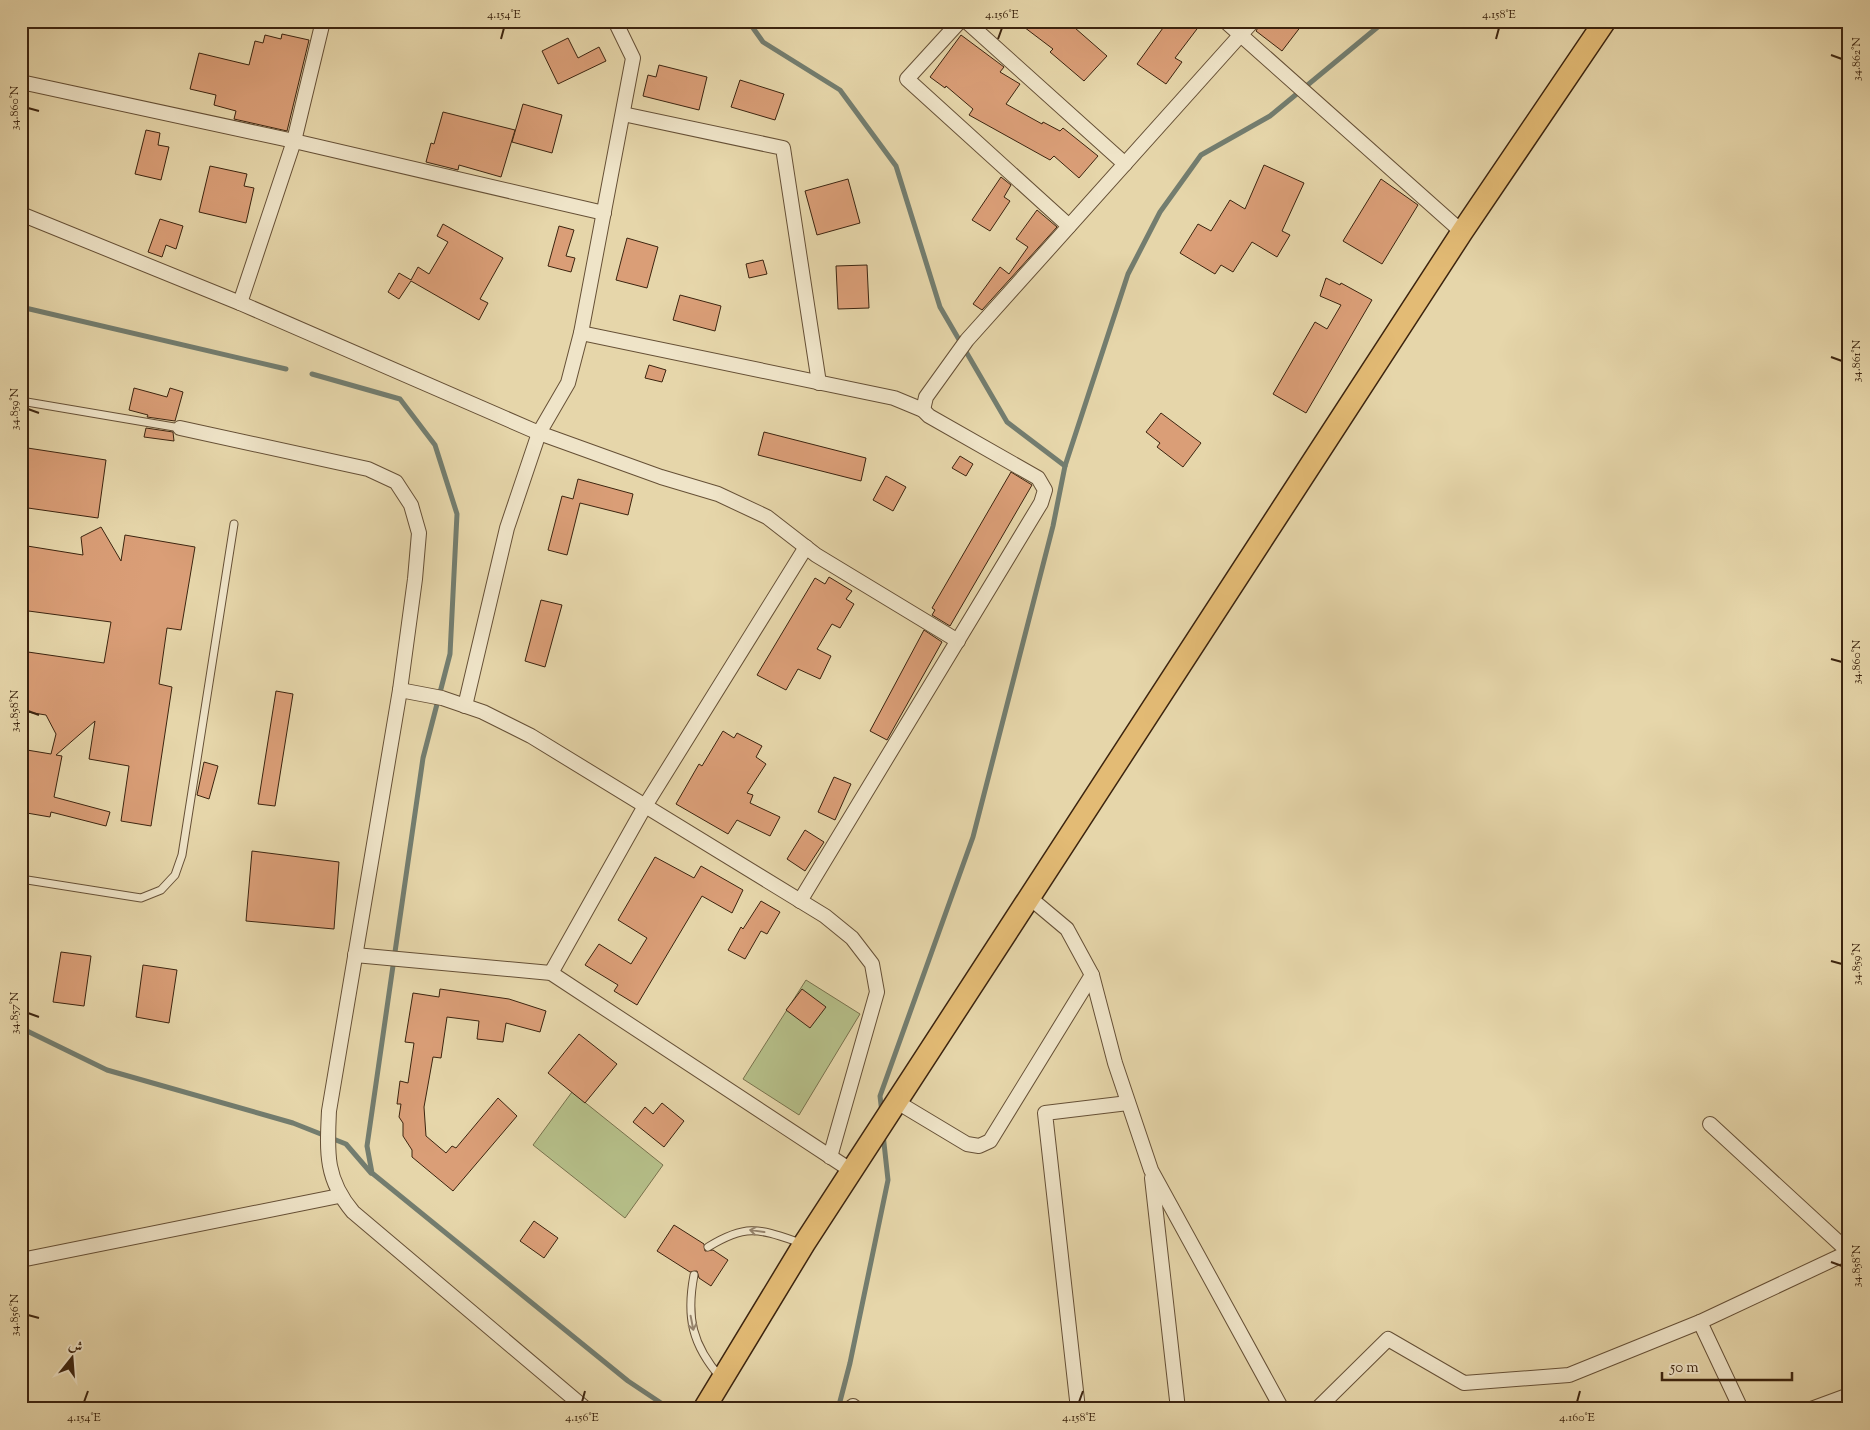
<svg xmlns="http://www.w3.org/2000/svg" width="1870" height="1430" viewBox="0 0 1870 1430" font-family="'Sorts Mill Goudy',Amiri,serif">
<rect width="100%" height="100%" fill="#e6d6aa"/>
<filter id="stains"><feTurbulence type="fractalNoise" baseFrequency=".004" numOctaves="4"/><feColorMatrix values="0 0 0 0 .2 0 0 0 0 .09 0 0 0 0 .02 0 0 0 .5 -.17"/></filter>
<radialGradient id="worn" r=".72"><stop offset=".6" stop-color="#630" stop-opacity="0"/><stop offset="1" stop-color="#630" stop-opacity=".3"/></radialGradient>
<!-- green -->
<g fill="#b5be88" stroke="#78714c">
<path d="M806,980L860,1014L799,1115L743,1079Z"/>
<path d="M572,1092L663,1165L625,1218L533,1145Z"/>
</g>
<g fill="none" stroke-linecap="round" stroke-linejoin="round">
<!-- stream -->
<g stroke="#737d6f" stroke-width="5">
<path d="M748,21L763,42L840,90L896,166L940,307L1007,422L1065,466"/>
<path d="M21,307L286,369"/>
<path d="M312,374L400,399L435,445L457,514L450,654L423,758L367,1146L372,1173L628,1381L670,1409"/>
<path d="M21,1028L107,1070L293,1123L346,1144L371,1173"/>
<path d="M882,1113L880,1096L973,837L1053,526L1065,466L1128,274L1160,212L1201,155L1270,116L1385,21"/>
<path d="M838,1409L850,1363L888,1180L883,1134"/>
</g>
</g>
<!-- building -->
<g fill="#da9e77" stroke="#3c240f">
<path d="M1016,21H1067L1107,56L1084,81L1050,52L1053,49Z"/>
<path d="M1168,21H1203L1175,58L1182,62L1166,84L1137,64Z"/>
<path d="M1262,21H1305L1282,51L1256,31Z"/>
<path d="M282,34L309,40L287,131L234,119L236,111L214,105L216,95L190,89L199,53L249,65L255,41L263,43L265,35L281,39Z"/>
<path d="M961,35L1004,67L1000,72L1020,84L1006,104L1042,124L1043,122L1060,131L1063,128L1098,156L1079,178L1054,156L1050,160L969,115L973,109L946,86L945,88L930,77Z"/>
<path d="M568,38L578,58L599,47L606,61L558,84L542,51Z"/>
<path d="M659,65L707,77L699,110L643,96L648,75L656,77Z"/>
<path d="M740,80L784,94L775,120L731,107Z"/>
<path d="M523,104L562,115L552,153L512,142Z"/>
<path d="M443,112L515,130L501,177L459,165L458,170L426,162L431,143L434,144Z"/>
<path d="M146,130L160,133L158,145L169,147L161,180L135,174Z"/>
<path d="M1264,165L1304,183L1282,231L1290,235L1277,257L1252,242L1233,272L1221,265L1215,274L1180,253L1198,224L1211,231L1230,200L1245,209Z"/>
<path d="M210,166L247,174L244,186L254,188L246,223L199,212Z"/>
<path d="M1001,177L1011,185L1004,197L1010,201L990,231L972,220Z"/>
<path d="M848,179L860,223L817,235L805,191Z"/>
<path d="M1381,179L1418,205L1382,264L1343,241Z"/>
<path d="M1037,210L1057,227L982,310L973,304L1000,267L1009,274L1028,247L1016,239Z"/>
<path d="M160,219L183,226L176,249L166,245L162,257L148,252Z"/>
<path d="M443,224L503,258L480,299L488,303L479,320L411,281L399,299L388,292L399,273L411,280L418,267L429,274L448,242L437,236Z"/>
<path d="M559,226L574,230L566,256L575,258L571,272L548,266Z"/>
<path d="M627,238L658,247L647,288L616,280Z"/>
<path d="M763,260L767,274L749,278L746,264Z"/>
<path d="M867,265L869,308L838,309L836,266Z"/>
<path d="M1326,278L1340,285L1341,283L1372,300L1306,413L1273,394L1315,322L1327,329L1341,305L1320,296Z"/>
<path d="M680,295L721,306L715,331L673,320Z"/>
<path d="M649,365L666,370L662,382L645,378Z"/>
<path d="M134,388L167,397L170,388L183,392L175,421L147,417L148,415L129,410Z"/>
<path d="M1161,413L1201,443L1183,467L1157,447L1160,443L1146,432Z"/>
<path d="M146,428L173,432L174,441L144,437Z"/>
<path d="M764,432L866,458L861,481L758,455Z"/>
<path d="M21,447L106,460L98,518L21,507Z"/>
<path d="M960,456L973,464L966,476L952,468Z"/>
<path d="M1011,472L1032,485L950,626L932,615L935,610L932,608Z"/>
<path d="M886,476L906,487L893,511L873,500Z"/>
<path d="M578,479L633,494L628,515L580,503L567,555L548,550L562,496L573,499Z"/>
<path d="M101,527L121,561L125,535L195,547L181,630L167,628L159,684L172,687L151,826L121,821L129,766L89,759L95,721L56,755L62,756L54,797L110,812L106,826L51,812L50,817L21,812V749L51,754L56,734L46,715L21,711V651L104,663L111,622L21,610V545L83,555L81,537Z"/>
<path d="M829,577L852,591L846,599L854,604L840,628L832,624L817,649L831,656L820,679L798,669L786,690L757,675L815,578L825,584Z"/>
<path d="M541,600L562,605L545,667L525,661Z"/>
<path d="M924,630L942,642L887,740L870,731Z"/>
<path d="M276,691L293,694L275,806L258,804Z"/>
<path d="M723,731L734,738L737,733L762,746L756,757L766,764L747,793L753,795L750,803L780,817L770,836L737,820L728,834L676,804L699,764L702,766Z"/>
<path d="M204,762L218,766L209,799L197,795Z"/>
<path d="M834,777L851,784L835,820L818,812Z"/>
<path d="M805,830L824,842L805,871L787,859Z"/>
<path d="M252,851L339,862L334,929L246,921Z"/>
<path d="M655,857L694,878L701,866L743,890L732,913L702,896L637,1005L614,991L618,985L585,965L599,944L631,964L647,938L618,920Z"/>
<path d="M761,901L780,912L767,934L761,931L745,959L728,950L741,927L743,929Z"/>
<path d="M61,952L91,956L84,1006L53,1002Z"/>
<path d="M143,965L177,970L169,1023L136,1017Z"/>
<path d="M440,989L509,999L546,1011L540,1032L506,1023L503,1042L477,1039L479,1021L447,1017L441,1058L433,1057L424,1107L426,1136L446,1153L452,1146L456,1148L498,1098L517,1116L453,1191L412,1157V1150L403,1136V1123L399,1117L401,1104H397L400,1081L408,1083L414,1043L405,1042L413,993L439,997Z"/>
<path d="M802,989L826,1007L810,1028L786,1010Z"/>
<path d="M579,1034L617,1064L585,1103L548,1073Z"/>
<path d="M662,1103L684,1121L664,1147L633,1122L645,1107L653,1114Z"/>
<path d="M534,1221L558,1238L544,1258L520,1241Z"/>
<path d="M674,1225L704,1244L705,1251L713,1250L728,1260L711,1286L699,1278L697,1271L690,1272L657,1251Z"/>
</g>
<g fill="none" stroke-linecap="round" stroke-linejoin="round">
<defs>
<g id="service">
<path d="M21,401L180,428"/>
<path d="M21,879L141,898L161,890L175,875L182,855L234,524"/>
<path d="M708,1247C747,1223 759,1229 801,1243"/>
<path d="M694,1275C686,1317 692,1345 721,1378"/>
</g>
<g id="minor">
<path d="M960,21L907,79L1069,226"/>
<path d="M966,21L1125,164"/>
<path d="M1225,21L1462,232"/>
<path d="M21,82L294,141L604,213"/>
<path d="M623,114L783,148L819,383"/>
<path d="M21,214L240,303L539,433L661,477L718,494L767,517L816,555L958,641"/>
<path d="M240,303L294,141L323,21"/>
<path d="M581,333L894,398L923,410L929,416L1038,478L1045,490L1041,503L800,901"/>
<path d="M923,410L926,397L967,340L1253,21"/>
<path d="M180,428L368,469L396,482L411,505L419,533L415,579L400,690L329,1111C327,1152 325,1179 353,1212L586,1409"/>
<path d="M400,690L442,698L483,712L531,736L825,916L852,938L872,964L877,992L830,1157"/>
<path d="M465,706L507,528L539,433L568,383L581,333L633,58L615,21"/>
<path d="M1030,898L1067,929L1092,975L1115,1063L1151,1170L1282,1409"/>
<path d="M355,955L551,973L852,1171"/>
<path d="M551,973L645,806L806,547"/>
<path d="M897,1102L967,1144L979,1146L990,1141L1092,975"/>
<path d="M1710,1124L1849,1252"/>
<path d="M1152,1178L1178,1409"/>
<path d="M21,1260L339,1196"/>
<path d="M1700,1322L1741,1409"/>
<path d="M853,1409V1406"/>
<path d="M1078,1409L1045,1113L1128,1103"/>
<path d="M1317,1409L1388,1339L1464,1383L1569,1375L1700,1322L1849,1252"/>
<path d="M1811,1409L1849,1395"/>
</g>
<path id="primary" d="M704,1409L804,1244L1462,232L1605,21"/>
</defs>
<!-- service casing -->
<use href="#service" stroke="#665036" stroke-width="9"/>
<!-- minor casing -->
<use href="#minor" stroke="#665036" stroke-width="16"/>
<!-- primary casing -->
<use href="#primary" stroke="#3c240f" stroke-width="24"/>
<!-- service -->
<use href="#service" stroke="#efe4c8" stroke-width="7"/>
<!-- minor -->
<use href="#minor" stroke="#efe4c8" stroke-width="14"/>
<!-- primary -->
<use href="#primary" stroke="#e3bb75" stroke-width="21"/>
</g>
<!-- one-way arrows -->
<defs><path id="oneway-shaft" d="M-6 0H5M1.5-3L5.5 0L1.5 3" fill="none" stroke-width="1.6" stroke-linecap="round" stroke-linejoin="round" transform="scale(1.25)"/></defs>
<g stroke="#96846c">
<use href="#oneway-shaft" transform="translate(757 1231) rotate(-172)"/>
<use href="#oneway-shaft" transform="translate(692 1323) rotate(79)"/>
</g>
<!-- ticks -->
<path fill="none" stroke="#3c240f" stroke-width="2" d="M501,39L504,28M998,39L1002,28M1496,39L1499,28M1831,55L1842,59M28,108L39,111M1831,357L1842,361M28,409L39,413M1831,659L1842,662M28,711L39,715M1831,961L1842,964M28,1013L39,1017M1831,1262L1842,1266M28,1315L39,1318M84,1402L88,1391M582,1402L585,1391M1079,1402L1083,1391M1577,1402L1580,1391"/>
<!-- margin -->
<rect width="1870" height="1430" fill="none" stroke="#e6d6aa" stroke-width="55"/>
<!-- north arrow -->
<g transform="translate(72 1358) rotate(17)" stroke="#efe4c8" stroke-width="4" paint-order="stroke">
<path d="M0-4L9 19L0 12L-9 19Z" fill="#3c240f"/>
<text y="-8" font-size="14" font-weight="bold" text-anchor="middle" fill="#3c240f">ش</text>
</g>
<!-- scale -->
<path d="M1662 1372v8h130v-8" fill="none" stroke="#3c240f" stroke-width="2.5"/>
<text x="1670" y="1372" font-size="15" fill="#3c240f" stroke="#efe4c8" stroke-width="4" paint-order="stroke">50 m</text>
<rect x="28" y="28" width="1814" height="1374" fill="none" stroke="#3c240f" stroke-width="2"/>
<g font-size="12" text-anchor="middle" fill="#3c240f">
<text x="504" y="18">4.154°E</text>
<text x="1002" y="18">4.156°E</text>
<text x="1499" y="18">4.158°E</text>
<text transform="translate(1856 59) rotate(-90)" y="4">34.862°N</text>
<text transform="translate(14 108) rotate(-90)" y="4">34.860°N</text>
<text transform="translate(1856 361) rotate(-90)" y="4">34.861°N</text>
<text transform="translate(14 409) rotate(-90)" y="4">34.859°N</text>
<text transform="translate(1856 662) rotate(-90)" y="4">34.860°N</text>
<text transform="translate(14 711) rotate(-90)" y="4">34.858°N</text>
<text transform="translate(1856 964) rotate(-90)" y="4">34.859°N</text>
<text transform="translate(14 1013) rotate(-90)" y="4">34.857°N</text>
<text transform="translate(1856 1266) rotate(-90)" y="4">34.858°N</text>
<text transform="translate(14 1315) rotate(-90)" y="4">34.856°N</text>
<text x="84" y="1421">4.154°E</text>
<text x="582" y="1421">4.156°E</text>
<text x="1079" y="1421">4.158°E</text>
<text x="1577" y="1421">4.160°E</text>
</g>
<rect width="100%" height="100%" filter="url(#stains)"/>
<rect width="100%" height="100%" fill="url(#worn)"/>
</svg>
